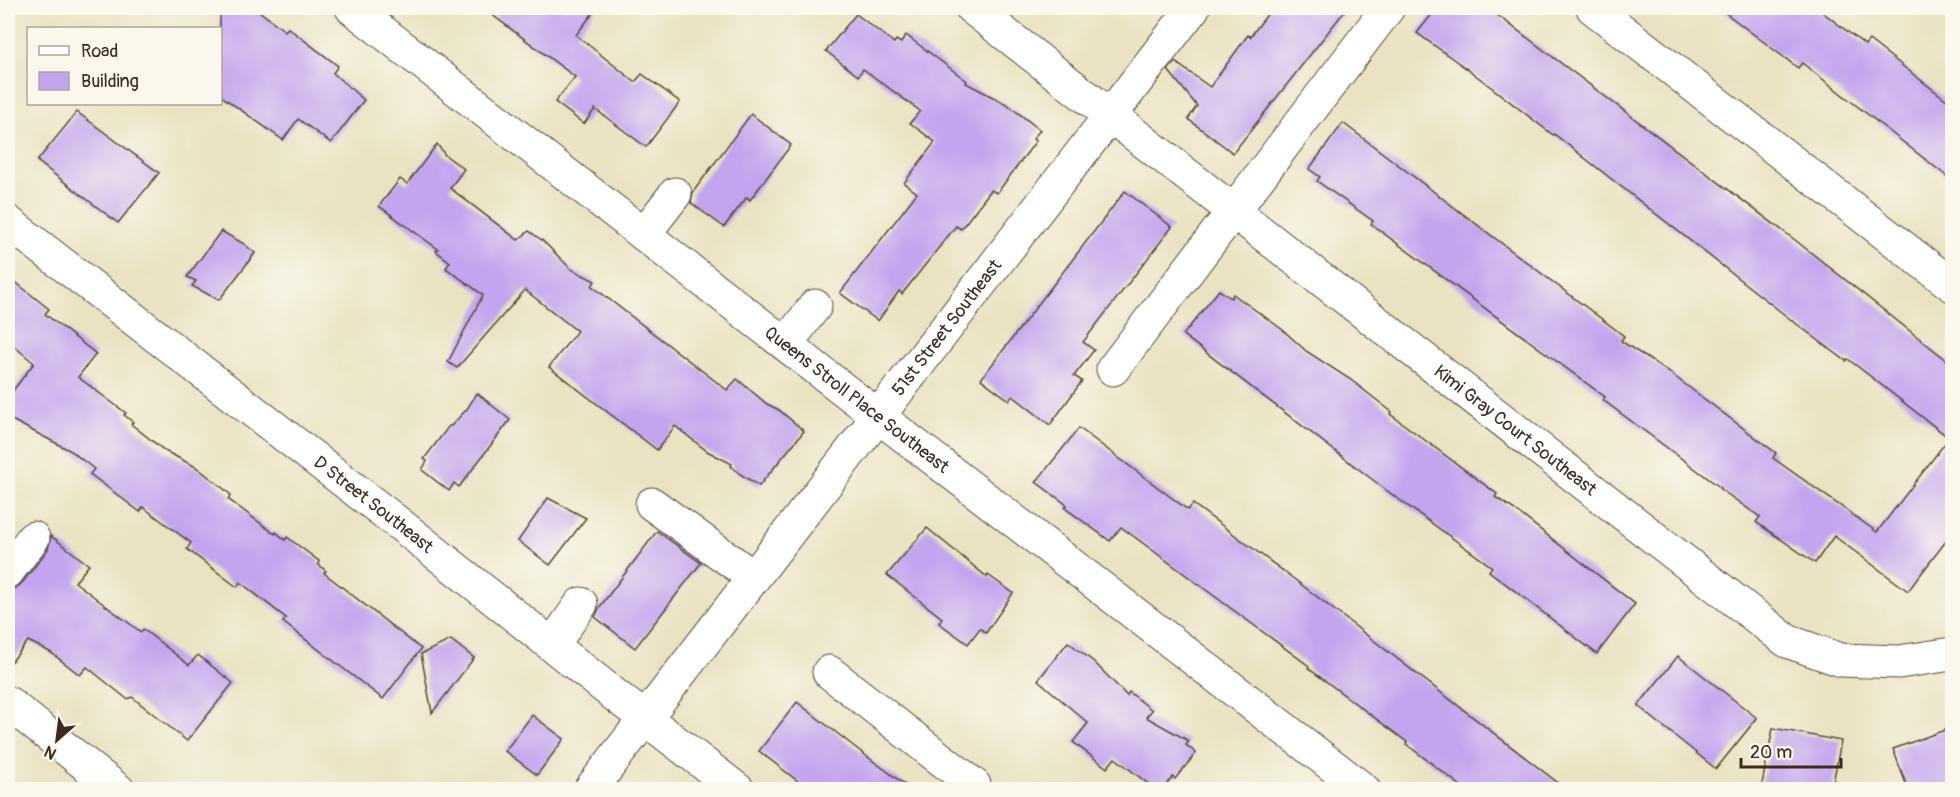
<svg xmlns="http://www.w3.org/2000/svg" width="1960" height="797" viewBox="0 0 1960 797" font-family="Pangolin,sans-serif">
<rect width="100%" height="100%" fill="#fbf7ec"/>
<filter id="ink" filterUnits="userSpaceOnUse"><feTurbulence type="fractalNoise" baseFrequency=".0167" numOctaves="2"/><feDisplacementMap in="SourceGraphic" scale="12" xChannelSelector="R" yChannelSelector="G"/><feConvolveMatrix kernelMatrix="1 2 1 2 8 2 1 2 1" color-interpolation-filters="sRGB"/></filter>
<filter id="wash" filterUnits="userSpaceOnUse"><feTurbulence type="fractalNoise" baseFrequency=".008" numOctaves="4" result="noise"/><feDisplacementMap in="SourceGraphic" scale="24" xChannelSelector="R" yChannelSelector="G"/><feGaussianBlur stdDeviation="1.35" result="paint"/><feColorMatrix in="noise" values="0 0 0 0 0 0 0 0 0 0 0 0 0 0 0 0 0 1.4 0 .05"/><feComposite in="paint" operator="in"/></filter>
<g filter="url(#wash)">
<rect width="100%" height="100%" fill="#e9e3c2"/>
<g id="blocks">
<!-- building -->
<g fill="#c3a4ee">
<path d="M220,8H255L285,31L288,28L338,66L333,73L364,100L331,143L298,119L283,140L220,95Z"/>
<path d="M483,8H597L576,35L635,82L642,74L680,102L646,147L595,109L584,124L555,102L575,77Z"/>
<path d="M1272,8H1347L1233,153L1188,119L1197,106L1168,70L1175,62L1210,87L1248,35L1250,37Z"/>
<path d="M1437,8H1488L1795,240L1953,365V532L1908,591L1834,536L1815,563L1756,522L1760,517L1720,489L1721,488L1603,400L1605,397L1371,224L1373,221L1317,181L1320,177L1309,169L1343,123L1624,336L1621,341L1670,373L1776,453L1773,458L1877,532L1949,438L1848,359L1846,361L1790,319L1554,134L1553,135L1474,74L1417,33Z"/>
<path d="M1719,8H1817L1865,45L1869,40L1953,105V181L1802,63L1798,68Z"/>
<path d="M856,14L894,43L896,40L901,43L906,35L967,81L966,83L1008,105L1040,130L1033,139L1036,141L997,193L991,190L961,229L956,226L902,294L899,291L878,321L840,293L917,193L904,183L935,142L910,123L920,111L863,69L858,76L826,51Z"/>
<path d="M77,112L159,173L118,223L37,161Z"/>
<path d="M751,114L791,145L750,200L747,197L724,227L691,203L693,192Z"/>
<path d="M437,144L445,155L464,169L450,188L518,240L529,231L543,241L571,269L595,281L592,286L727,390L737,379L767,404L779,410L804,431L759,486L740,474L731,466L732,464L707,451L675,426L657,450L549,367L577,331L525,290L457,368L448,362L483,295L446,268L450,262L436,251L438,249L379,206L400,179L407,184Z"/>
<path d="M1125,191L1172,227L1083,342L1094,350L1074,376L1082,381L1050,425L1013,396L1009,400L981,379Z"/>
<path d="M221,231L244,244L255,253L219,300L192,286L196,281L187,277Z"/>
<path d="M8,276L49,309L45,314L96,354L78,377L126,413L124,415L133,422L131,424L165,451L196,467L218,484L231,495L228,499L275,534L276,532L285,540L287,537L319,561L318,564L326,571L324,573L421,649L383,699L283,622L286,618L240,582L237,587L187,549L191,543L143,507L140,512L90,474L94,469L71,451L8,418V397L34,363L8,341Z"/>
<path d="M1219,290L1231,298L1233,294L1283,330L1306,351L1351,380L1392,412L1390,414L1497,494L1495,497L1515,510L1635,604L1597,654L1489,571L1492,567L1390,493L1183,335Z"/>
<path d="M477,393L510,420L459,487L454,483L449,491L422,470L427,461L424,459L449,426H451L467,409Z"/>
<path d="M1079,428L1188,510L1193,504L1294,579L1566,789H1465L1406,744L1407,742L1308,668L1309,666L1121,527L1110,541L1065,508L1067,505L1036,482Z"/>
<path d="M548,498L586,518L550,565L518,541Z"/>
<path d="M927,528L987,577L988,575L1013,593L986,633L980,628L968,644L939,623L942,618L887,575Z"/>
<path d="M657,531L701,563L635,648L595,617L599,608Z"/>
<path d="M51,536L89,565L75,582L102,603L141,632L143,629L189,665L198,655L233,683L187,741L132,697L127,699L87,667L80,675L50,652L28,641L8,666V589L16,588L23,582L48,549Z"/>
<path d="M451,640L474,658L432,713L421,654Z"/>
<path d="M1068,642L1094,662L1127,696L1129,692L1152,710L1146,717L1189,741L1186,745L1196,753L1175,779L1173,777L1163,789H1155L1115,758L1107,768L1073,742L1088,723L1038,680Z"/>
<path d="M1678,656L1757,718L1716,769L1638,706Z"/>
<path d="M797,702L865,755L911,789H808L759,751Z"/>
<path d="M532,715L564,739L537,775L505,751Z"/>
<path d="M1953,727V789H1908L1893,749Z"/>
<path d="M1773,728L1841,741L1832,789H1761Z"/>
</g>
</g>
</g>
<g filter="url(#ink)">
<use href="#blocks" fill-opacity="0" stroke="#554637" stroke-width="1.5"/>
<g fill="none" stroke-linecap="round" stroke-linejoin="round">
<defs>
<g id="minor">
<path id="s1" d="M352,8L852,396L1364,790"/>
<path id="s2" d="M972,8L1787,641L1841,660L1899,662L1952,654"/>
<path d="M1593,8L1952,285"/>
<path id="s3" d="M8,222L402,526L616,696L738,790"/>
<path d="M644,234L675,194"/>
<path d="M786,344L815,306"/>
<path d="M1113,369L1388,8"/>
<path d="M652,504L753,577"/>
<path d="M8,571L33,538"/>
<path d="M553,644L581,604"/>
<path d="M829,672L974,785L975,790"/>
<path d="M8,703L118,790"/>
<path id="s4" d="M590,790L1193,8"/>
</g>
</defs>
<!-- minor casing -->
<use href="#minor" stroke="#554637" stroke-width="35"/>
<!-- minor -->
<use href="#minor" stroke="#fff" stroke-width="33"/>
</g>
</g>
<g text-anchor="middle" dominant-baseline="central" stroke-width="4.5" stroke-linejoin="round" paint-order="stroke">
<!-- street labels -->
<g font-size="18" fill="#3b2a1e" stroke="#fbf7ec">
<text stroke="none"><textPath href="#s4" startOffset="584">51st Street Southeast</textPath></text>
<text stroke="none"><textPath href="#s1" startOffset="639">Queens Stroll Place Southeast</textPath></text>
<text stroke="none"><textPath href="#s2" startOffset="688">Kimi Gray Court Southeast</textPath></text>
<text stroke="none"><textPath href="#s3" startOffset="462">D Street Southeast</textPath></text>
</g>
</g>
<!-- margin -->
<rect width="1960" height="797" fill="none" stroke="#fbf7ec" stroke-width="30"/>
<!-- legend -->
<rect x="27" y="27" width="195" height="78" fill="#fbf7ec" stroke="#aea59a" stroke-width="1.5"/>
<rect x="39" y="46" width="30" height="9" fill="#ffffff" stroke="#aea59a" stroke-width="1.5"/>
<text x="81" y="57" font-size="18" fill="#3b2a1e">Road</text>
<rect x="39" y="72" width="30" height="18" fill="#c3a4ee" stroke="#aea59a" stroke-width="1.5"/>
<text x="81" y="87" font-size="18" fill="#3b2a1e">Building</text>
<!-- north arrow -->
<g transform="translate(57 740) rotate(208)" stroke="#fbf7ec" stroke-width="4.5" paint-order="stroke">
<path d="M0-4.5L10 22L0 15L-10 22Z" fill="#3b2a1e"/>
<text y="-9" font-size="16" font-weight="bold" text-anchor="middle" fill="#3b2a1e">N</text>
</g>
<!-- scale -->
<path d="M1741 758v9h100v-9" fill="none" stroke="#3b2a1e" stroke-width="3"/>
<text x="1750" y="758" font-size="18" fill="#3b2a1e" stroke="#fbf7ec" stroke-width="4.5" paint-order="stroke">20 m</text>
</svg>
